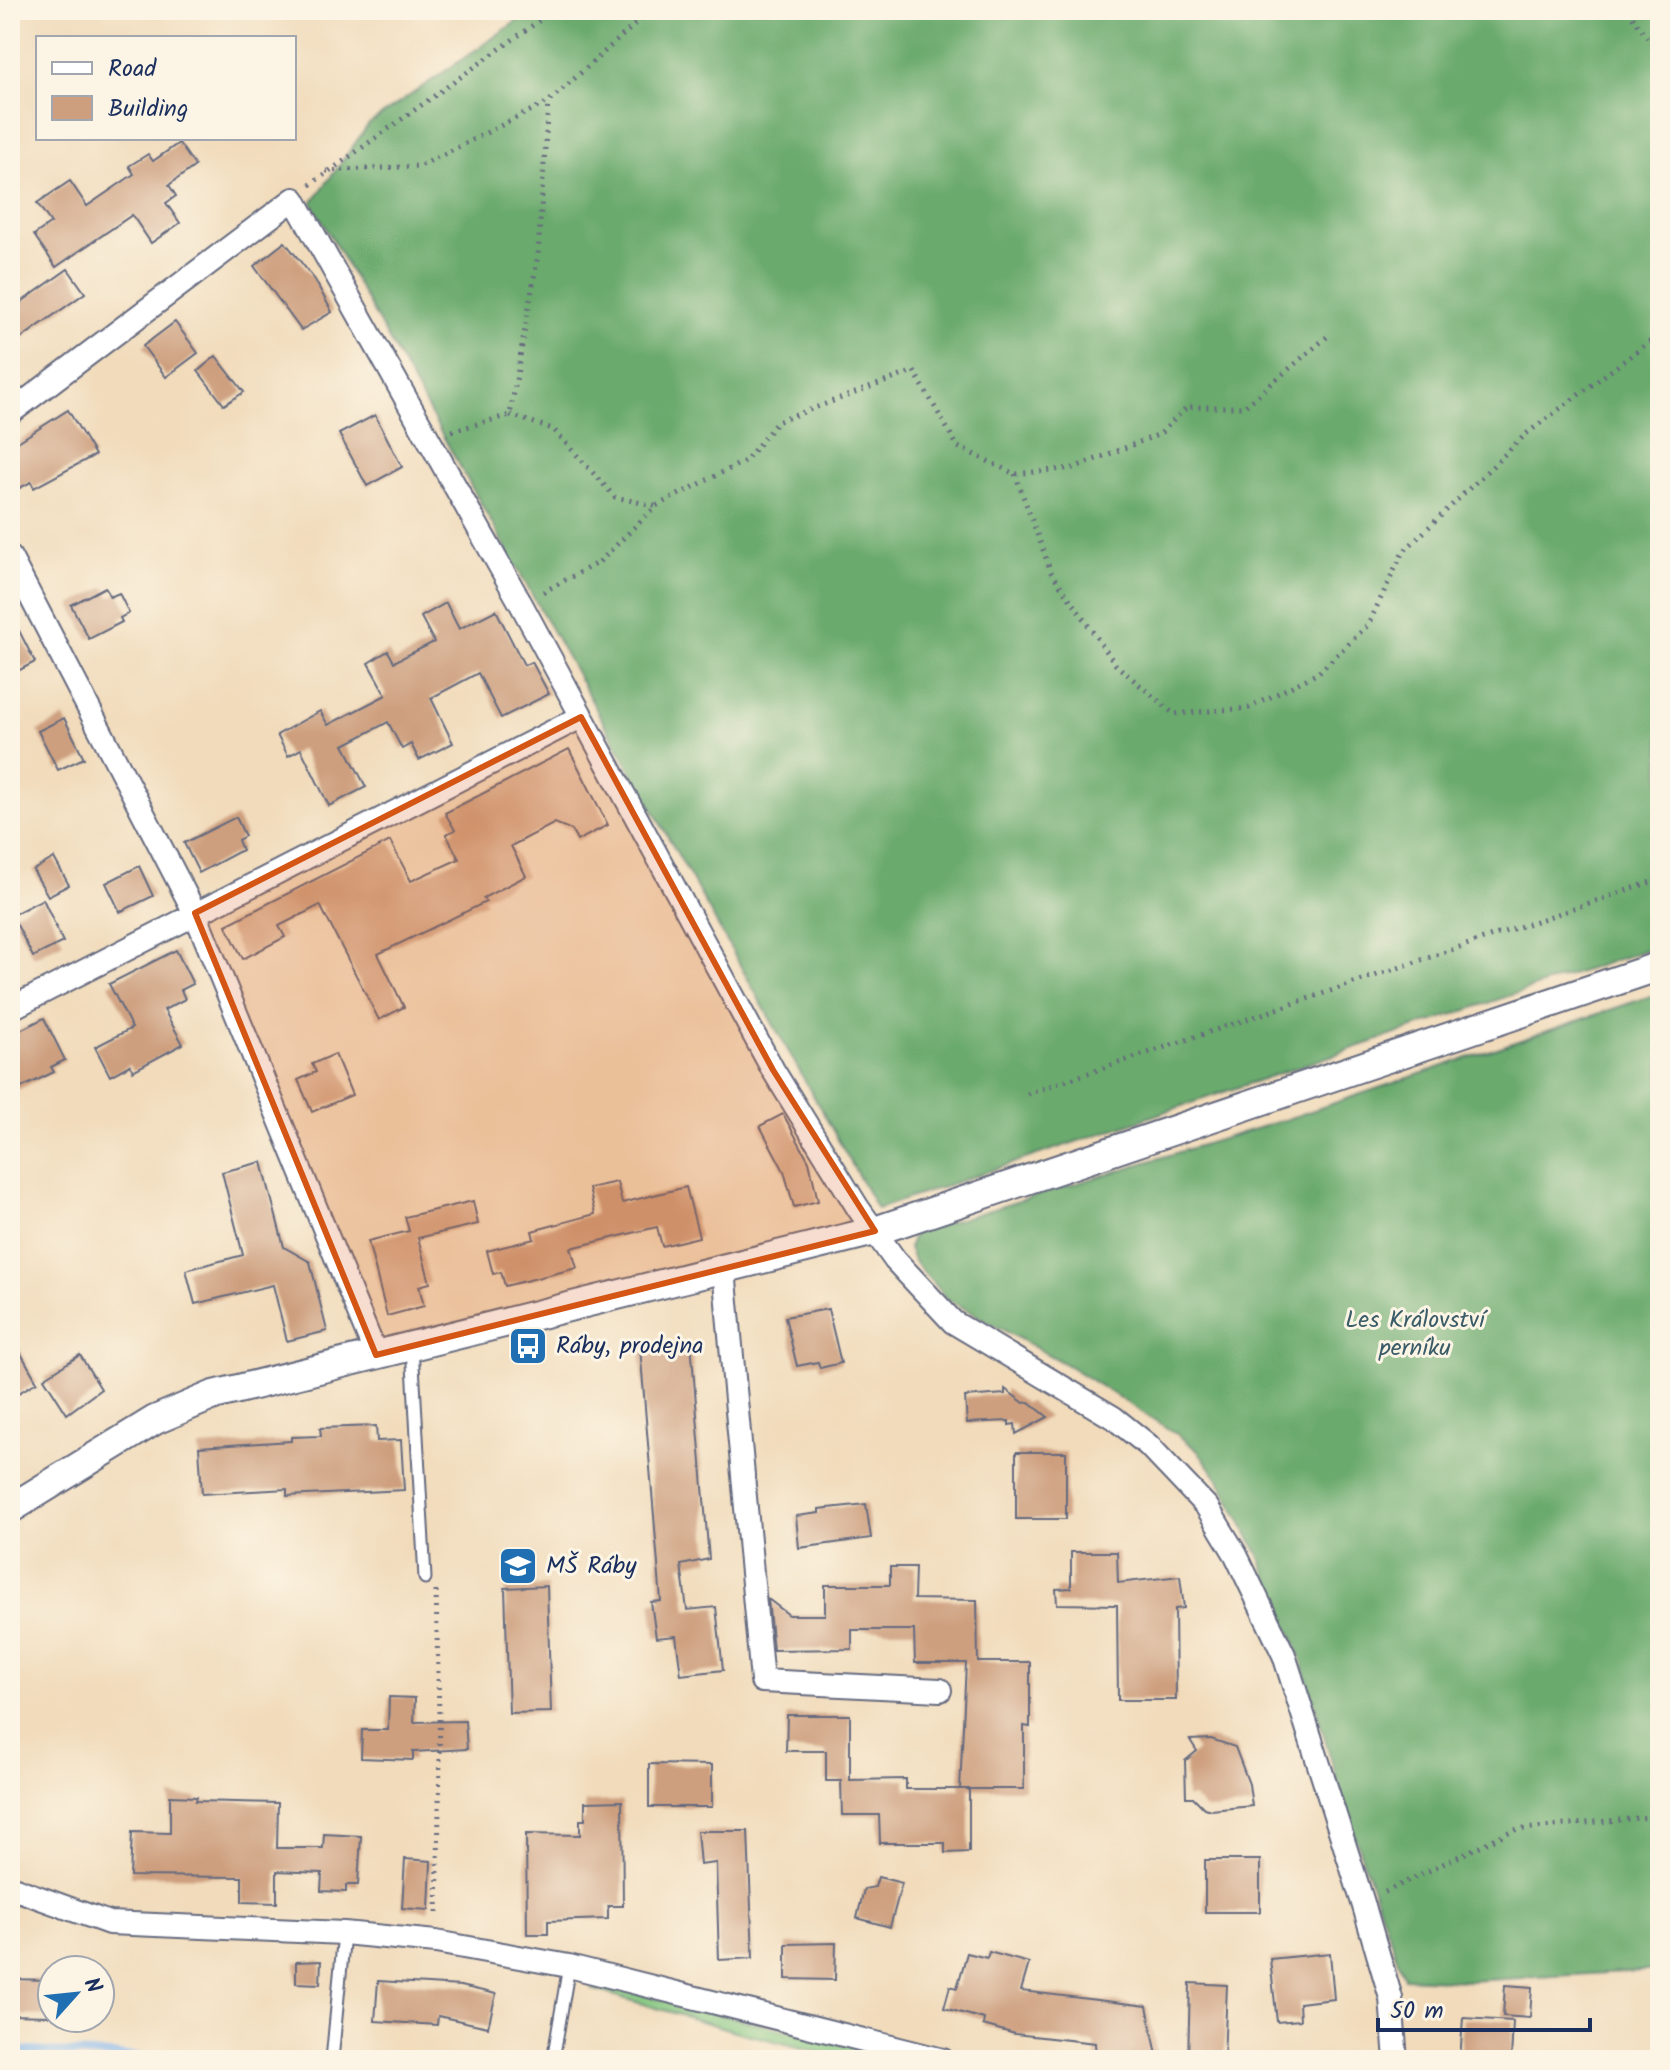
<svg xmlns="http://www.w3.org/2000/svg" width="1670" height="2070" viewBox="0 0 1670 2070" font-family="Kalam,sans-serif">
<rect width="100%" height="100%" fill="#fcf5e5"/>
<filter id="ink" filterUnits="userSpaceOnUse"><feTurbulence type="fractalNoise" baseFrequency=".0125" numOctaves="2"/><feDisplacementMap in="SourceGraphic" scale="16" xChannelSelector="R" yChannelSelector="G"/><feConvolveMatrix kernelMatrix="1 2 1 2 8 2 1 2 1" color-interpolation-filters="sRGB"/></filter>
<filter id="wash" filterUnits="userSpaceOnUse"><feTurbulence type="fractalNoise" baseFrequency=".006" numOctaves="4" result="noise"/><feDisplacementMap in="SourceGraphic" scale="32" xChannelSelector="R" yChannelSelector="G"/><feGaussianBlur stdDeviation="1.8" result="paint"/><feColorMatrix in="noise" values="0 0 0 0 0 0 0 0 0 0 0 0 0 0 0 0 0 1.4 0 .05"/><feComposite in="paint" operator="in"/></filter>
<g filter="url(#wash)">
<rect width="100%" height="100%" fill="#f1dbbb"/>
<!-- green -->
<path fill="#83c57e" stroke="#4f7a6e" stroke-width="2" d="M599,1984L905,2060H850L735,2031L592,1989Z"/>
<!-- forest -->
<g fill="#6aaa6d" stroke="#426c66" stroke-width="2">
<path d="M533,10H1660V945L877,1209L312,203L369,124Z"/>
<path d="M1660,993V1970L1469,1981L1404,1978L1349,1820L1301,1658L1258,1553L1218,1478L1198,1451L1178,1435L1069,1366L947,1299L915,1263L909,1249L911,1239L917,1232L1284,1120Z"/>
</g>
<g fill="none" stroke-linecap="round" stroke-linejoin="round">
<!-- stream -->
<path stroke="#7db1ea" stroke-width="8" d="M10,2050L204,2060"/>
</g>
<g id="blocks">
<!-- building -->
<g fill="#cd9f7e">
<path d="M179,143L195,166L169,185L176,196L166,203L180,223L151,243L132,215L56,267L34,235L51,223L37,203L70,181L87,206L134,174L129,166L148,154L153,161Z"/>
<path d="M285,242L315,280L332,312L301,330L254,266Z"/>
<path d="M68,269L85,293L10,346V310Z"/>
<path d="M175,322L198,353L166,377L143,346Z"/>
<path d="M216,356L244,392L224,405L198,371Z"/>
<path d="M68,410L95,455L34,488L31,482L10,493V447Z"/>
<path d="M375,415L402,467L367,486L339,434Z"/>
<path d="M105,587L110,597L119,593L129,613L120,618L122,622L89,639L71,605Z"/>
<path d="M446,603L459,629L496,610L524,665L532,662L549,694L501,718L478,673L431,698L453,743L419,760L411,744L402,749L388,722L344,745L366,787L329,806L301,749L288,756L277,735L320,711L328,725L386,695L368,663L388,651L394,662L434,642L421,617Z"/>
<path d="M10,613L35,662L10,675Z"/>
<path d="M64,718L84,758L58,770L38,731Z"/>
<path d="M569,749L608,825L577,841L572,830L555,823L511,846L526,876L483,898L486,902L378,954L404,1007L379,1020L320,905L279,926L285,937L243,959L226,925L390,841L411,881L459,859L446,834L455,830L445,813Z"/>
<path d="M236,817L245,836L238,840L242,850L199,873L184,843Z"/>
<path d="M54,858L69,885L48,896L33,870Z"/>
<path d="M139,866L153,896L120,912L106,883Z"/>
<path d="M43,899L63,942L33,957L12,915Z"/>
<path d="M176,950L193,984L181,990L185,999L164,1010L183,1044L133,1071L130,1065L110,1076L95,1047L132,1028L109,984Z"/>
<path d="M44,1018L65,1060L51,1067L54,1072L17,1090L10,1076V1035Z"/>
<path d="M335,1054L352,1095L312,1112L298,1080L316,1072L312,1064Z"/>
<path d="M783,1114L809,1161L818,1201L794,1207L784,1171L760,1126Z"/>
<path d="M262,1162L284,1247L310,1262L327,1331L287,1341L273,1285L195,1304L186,1270L243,1255L222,1172Z"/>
<path d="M617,1182L622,1203L686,1187L699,1237L662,1246L657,1227L571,1248L577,1268L505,1286L501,1272L493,1274L487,1251L534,1239L532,1231L595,1214L589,1188Z"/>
<path d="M473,1201L478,1224L418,1238L430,1283L419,1286L424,1306L387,1316L368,1241L409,1231L405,1217Z"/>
<path d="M828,1309L841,1363L820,1368L818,1362L797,1366L785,1317Z"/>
<path d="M10,1334L37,1382L10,1398Z"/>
<path d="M691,1343L709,1559L681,1565L687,1610L716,1607L723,1670L681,1675L676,1636L656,1638L651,1602L661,1601L640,1347Z"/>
<path d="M80,1355L101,1389L67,1414L44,1378Z"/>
<path d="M1005,1389L1024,1403L1029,1402L1048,1417L1016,1434L1015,1424L1009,1425V1421L967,1423L965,1397L1005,1394Z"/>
<path d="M376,1426L377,1441L401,1440L404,1490L287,1496V1489L202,1494L199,1447L291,1441V1437L321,1436L320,1428Z"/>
<rect x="1016" y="1452" width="50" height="67"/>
<path d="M866,1504L871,1538L799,1548L796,1516L819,1513V1509Z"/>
<path d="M1071,1552H1117L1118,1583L1180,1576L1184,1608L1175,1609L1176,1700H1118L1117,1605L1057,1604L1056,1589L1071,1588Z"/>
<path d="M890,1567H915L914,1599L977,1600L978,1662H1030V1727L1024,1726V1789H960L966,1663H915L914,1630H852V1649L773,1650L768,1599L789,1615H825V1585H890Z"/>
<path d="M547,1586L551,1712L509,1713L505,1588Z"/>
<path d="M389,1697L415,1698L414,1722L465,1721L467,1749L413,1752V1760L361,1758L362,1730H388Z"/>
<path d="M787,1715H850V1780L906,1779V1789H969V1852L945,1853V1843H880L879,1815H842L841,1781H826V1751H786Z"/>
<path d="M1211,1739L1235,1747L1249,1784L1252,1806L1211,1810L1204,1808L1193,1797H1186L1185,1761L1197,1751L1190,1740Z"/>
<path d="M649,1764L712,1765V1807H649Z"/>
<path d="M170,1796L197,1797L196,1801L278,1803L277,1848H323L324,1834L361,1836L358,1885H346V1892L321,1891L322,1873L277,1871V1903L242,1902V1877L130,1876L132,1832L170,1833Z"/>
<path d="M622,1801L623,1906H608V1919L548,1921V1934H527L526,1834L580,1835V1820H585V1802Z"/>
<path d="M697,1831H748L753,1958L719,1960L716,1863L700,1865Z"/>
<path d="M405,1859L431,1861L429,1910L402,1908Z"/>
<rect x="1205" y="1860" width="55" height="52"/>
<path d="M878,1877L902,1883L890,1927L857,1918L864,1889L875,1887Z"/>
<path d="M836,1943L835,1980L786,1979V1944Z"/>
<path d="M989,1952L1029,1963L1021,1991L1147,2006L1158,2060H1096L1095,2043L1015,2034L983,2025L984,2019L944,2008L950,1986L957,1988L967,1953L987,1958Z"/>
<path d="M1330,1953L1334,1999L1299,2003L1300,2020L1277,2022L1270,1959Z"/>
<path d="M321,1961L320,1984L296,1983V1962Z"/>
<path d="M10,1979L49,1980L48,2016L10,2015Z"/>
<path d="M378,1981L461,1986L496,1994L488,2027L438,2016L437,2025L375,2021Z"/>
<path d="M1190,1983L1227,1985L1224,2060H1188Z"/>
<path d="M1505,1985L1532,1987L1530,2018L1503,2016Z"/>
<path d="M1463,2018L1513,2021L1511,2060H1460Z"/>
</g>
</g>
</g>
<g filter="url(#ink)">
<use href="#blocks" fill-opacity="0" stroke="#666b7f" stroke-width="2"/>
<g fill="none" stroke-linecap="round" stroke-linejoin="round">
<defs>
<g id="service">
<path d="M412,1347L425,1578"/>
<path d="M332,2060L344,1933"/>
<path d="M553,2060L569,1966"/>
</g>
<g id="minor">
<path d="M10,413L294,199L521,604L773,1070L858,1208L895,1260L953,1322L1114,1418L1148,1445L1207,1507L1236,1555L1284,1655L1363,1903L1391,1998L1396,2060"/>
<path d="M10,557L195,913L376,1355"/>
<path d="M10,1009L581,717"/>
<path d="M724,1270L762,1681L940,1690"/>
<path d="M10,1887L109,1923L344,1933L436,1942L569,1966L943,2060"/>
</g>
<path id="tertiary" d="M10,1509L155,1420L214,1395L875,1231L1660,966"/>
</defs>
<!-- service casing -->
<use href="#service" stroke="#666b7f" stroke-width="15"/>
<!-- minor casing -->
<use href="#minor" stroke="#666b7f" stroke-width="26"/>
<!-- tertiary casing -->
<use href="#tertiary" stroke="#666b7f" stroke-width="32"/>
<!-- path -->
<g stroke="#666b7f" stroke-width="5" stroke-dasharray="2 6" stroke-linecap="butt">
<path d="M1628,10L1660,56"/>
<path d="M326,171L420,166L548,102L651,10"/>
<path d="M310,185L554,10"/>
<path d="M510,415L553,429L615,497L655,506"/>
<path d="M452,431L510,415L538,255L548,102"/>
<path d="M1015,474L1051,572L1116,665L1174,714L1249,708L1318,673L1368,625L1403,552L1526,434L1660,334"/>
<path d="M543,592L599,562L656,506L745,461L777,422L914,371L958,447L1015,474L1073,468L1160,434L1187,407H1244L1328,336"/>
<path d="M1027,1094L1660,879"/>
<path d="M436,1591L440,1756L437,1917"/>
<path d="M1385,1892L1513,1830L1660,1816"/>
</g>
<!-- service -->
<use href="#service" stroke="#fff" stroke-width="11"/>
<!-- minor -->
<use href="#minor" stroke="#fff" stroke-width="22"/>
<!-- tertiary -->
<use href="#tertiary" stroke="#fff" stroke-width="28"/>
</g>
</g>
<!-- marked area -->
<path fill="#d45514" fill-opacity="0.2" stroke="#d45514" stroke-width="6" stroke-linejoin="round" d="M581,717L773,1070L875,1231L376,1355L195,913Z"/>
<!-- icons -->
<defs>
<symbol id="bus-square" viewBox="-11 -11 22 22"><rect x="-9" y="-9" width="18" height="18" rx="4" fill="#1f6fb2" stroke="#fcf5e5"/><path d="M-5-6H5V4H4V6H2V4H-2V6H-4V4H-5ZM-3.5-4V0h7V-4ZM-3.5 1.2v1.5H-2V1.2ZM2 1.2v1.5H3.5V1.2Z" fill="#fff"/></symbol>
<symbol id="school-square" viewBox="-11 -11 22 22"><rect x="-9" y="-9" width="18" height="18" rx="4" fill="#1f6fb2" stroke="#fcf5e5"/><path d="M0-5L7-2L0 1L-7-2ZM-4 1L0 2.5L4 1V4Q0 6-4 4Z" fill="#fff"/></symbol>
</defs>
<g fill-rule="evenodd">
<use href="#bus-square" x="506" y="1324" width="44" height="44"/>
<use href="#school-square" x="496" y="1544" width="44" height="44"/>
</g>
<g text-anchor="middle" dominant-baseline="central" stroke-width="6" stroke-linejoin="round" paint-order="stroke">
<!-- park labels -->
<g font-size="24" fill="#3a5c68" stroke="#fcf5e5">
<text x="1415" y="1320">Les Království<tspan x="1415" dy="28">perníku</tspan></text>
</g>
<!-- poi labels -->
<g font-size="24" fill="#1b2f5e" stroke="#fcf5e5" text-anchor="start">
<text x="556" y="1346">Ráby, prodejna</text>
<text x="546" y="1566">MŠ Ráby</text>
</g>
</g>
<!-- margin -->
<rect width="1670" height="2070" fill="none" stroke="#fcf5e5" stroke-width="40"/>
<!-- legend -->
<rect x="36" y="36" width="260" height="104" fill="#fcf5e5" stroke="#a2a6af" stroke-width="2"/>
<rect x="52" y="62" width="40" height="12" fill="#ffffff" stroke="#a2a6af" stroke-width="2"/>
<text x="108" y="76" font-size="24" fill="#1b2f5e">Road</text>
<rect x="52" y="96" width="40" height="24" fill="#cd9f7e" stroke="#a2a6af" stroke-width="2"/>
<text x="108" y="116" font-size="24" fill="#1b2f5e">Building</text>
<!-- north arrow -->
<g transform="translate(76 1994) rotate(63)"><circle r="38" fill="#fcf5e5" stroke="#a2a6af" stroke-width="2"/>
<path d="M0-6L14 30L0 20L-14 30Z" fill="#1f6fb2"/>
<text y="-12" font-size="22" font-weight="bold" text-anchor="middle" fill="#1b2f5e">N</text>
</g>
<!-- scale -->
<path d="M1378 2018v12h212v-12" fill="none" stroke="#1b2f5e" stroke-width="4"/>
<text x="1390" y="2018" font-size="24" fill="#1b2f5e" stroke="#fcf5e5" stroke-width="6" paint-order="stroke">50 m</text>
</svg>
